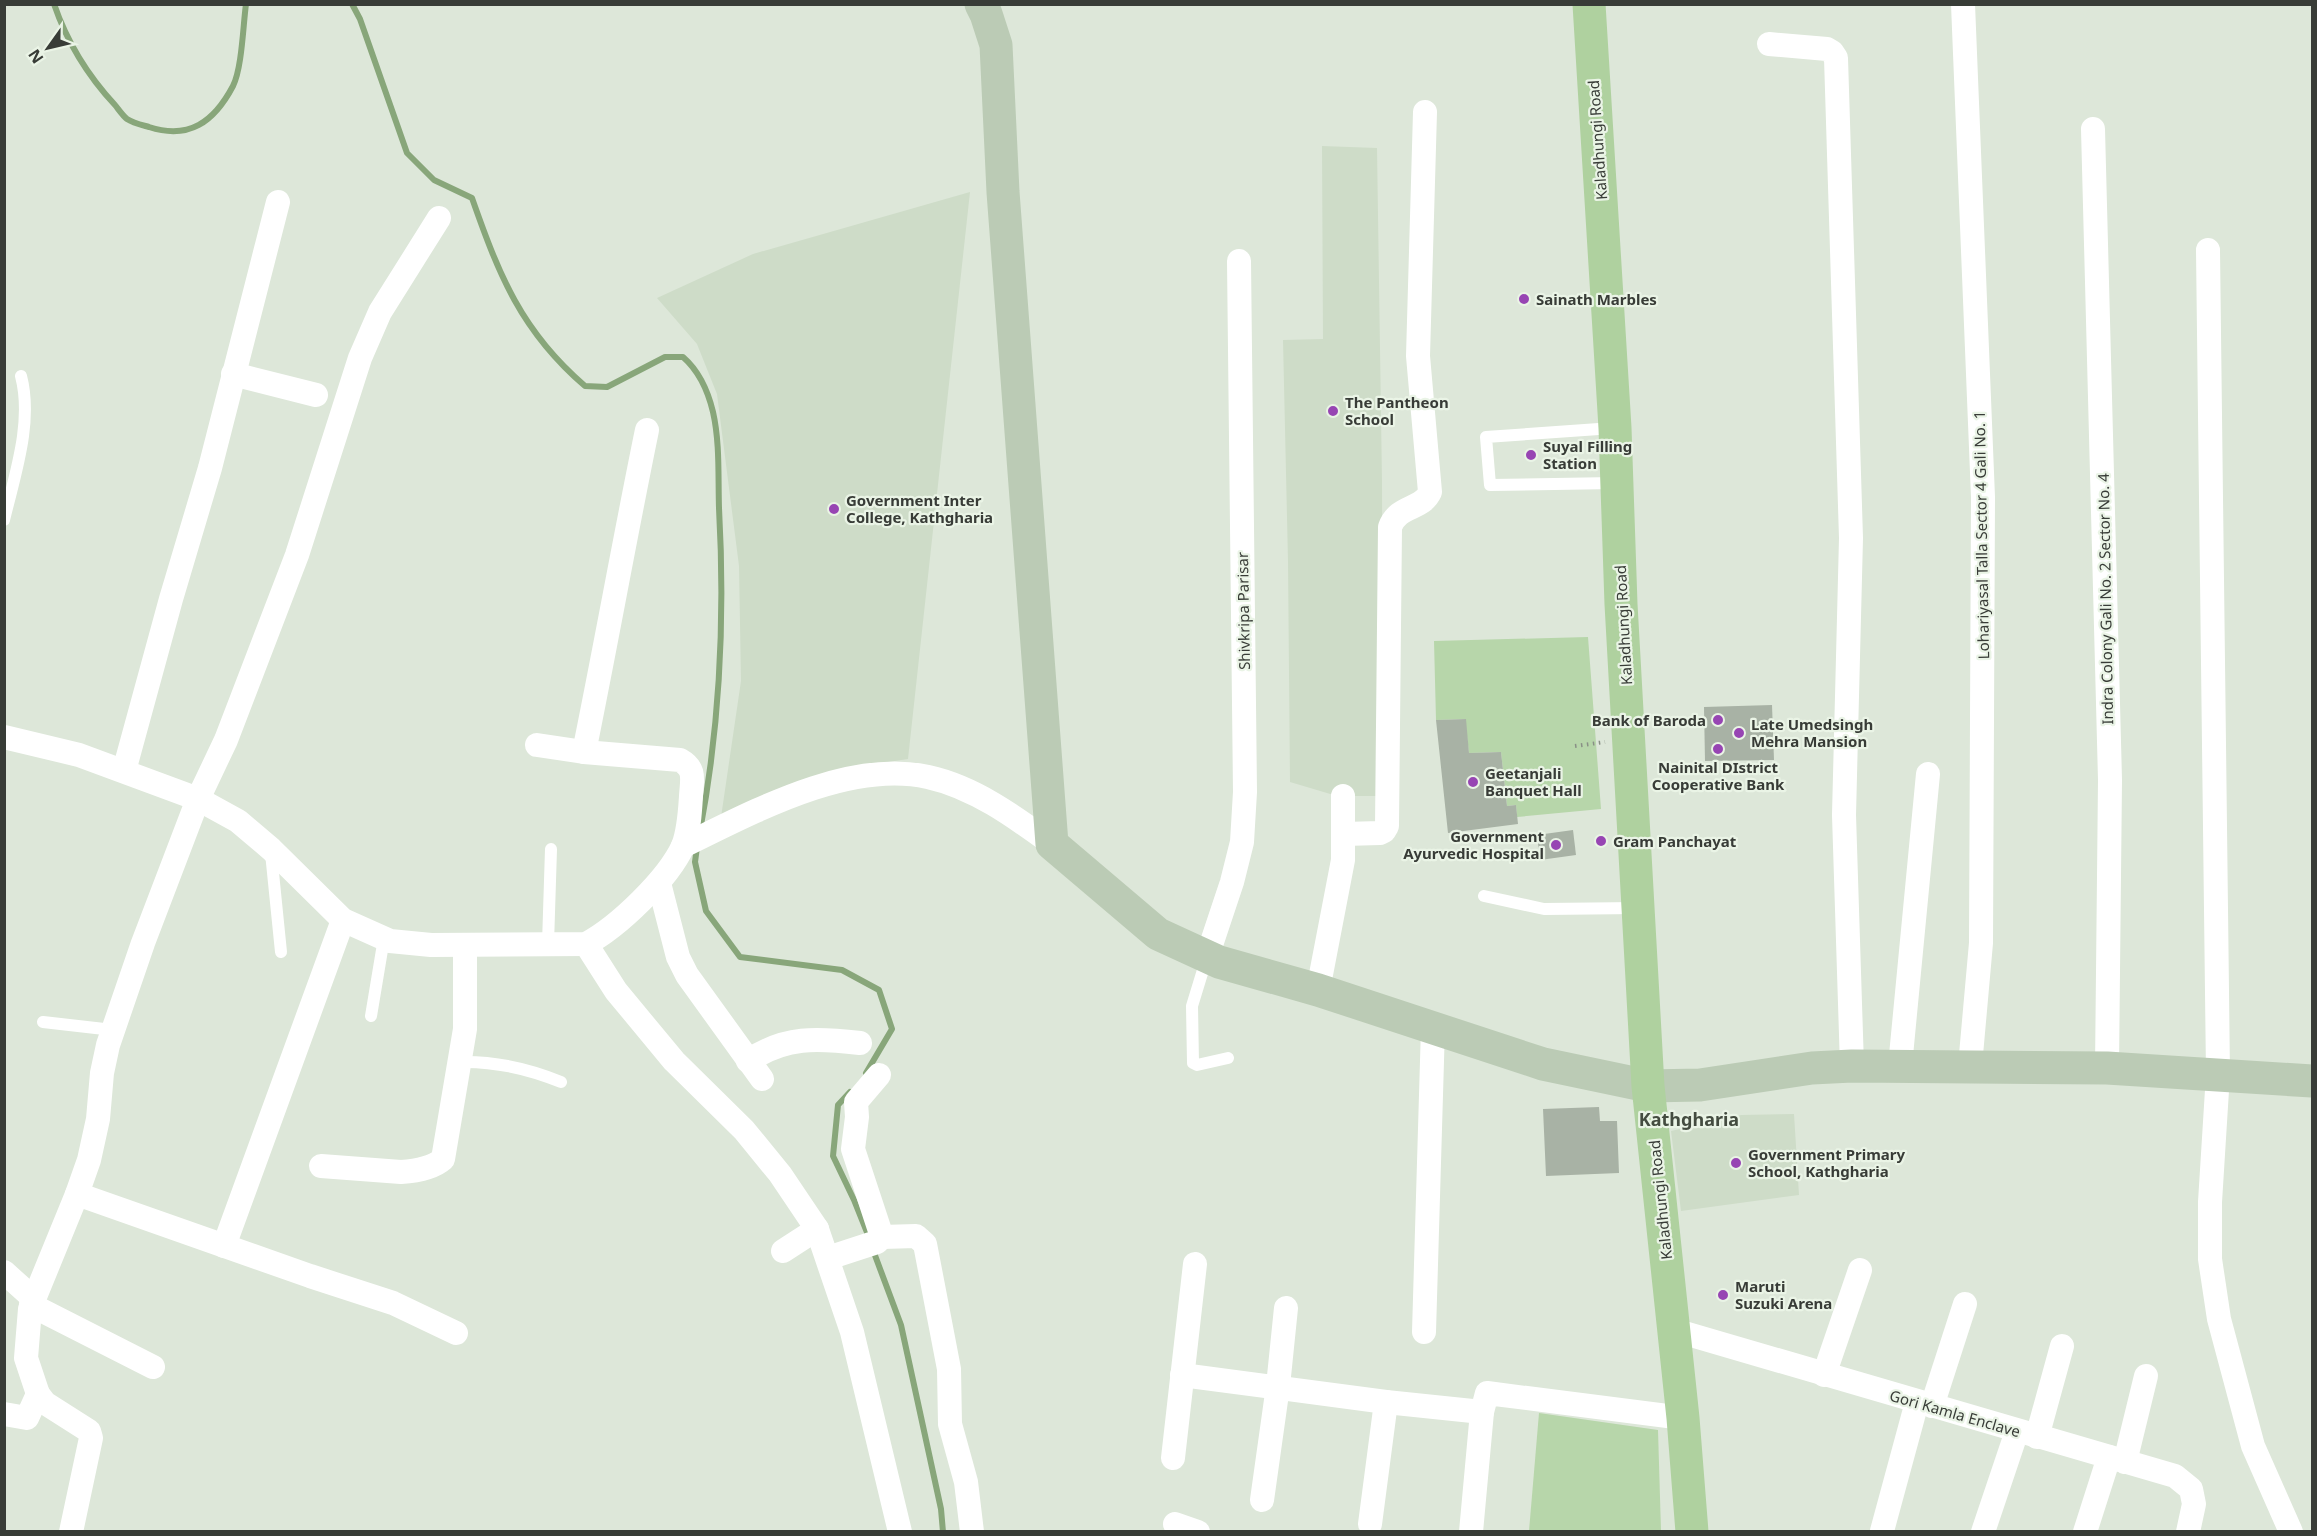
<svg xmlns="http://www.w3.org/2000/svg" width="2317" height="1536" viewBox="0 0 2317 1536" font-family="'Noto Sans',sans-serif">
<rect width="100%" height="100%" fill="#dde7d9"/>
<!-- built -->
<g fill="#cedcc8">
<path d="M1322,146L1377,148L1382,482L1383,796H1337L1290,782L1288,561L1283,340L1323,339Z"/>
<path d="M970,192L908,759L842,769L720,824L741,681L739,566L717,394L697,344L657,298L753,254Z"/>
<path d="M1794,1114L1799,1195L1681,1211L1671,1131L1741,1115Z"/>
</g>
<!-- green -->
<g fill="#b7d6aa">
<path d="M1588,637L1601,809L1517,817L1516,805L1507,806L1501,752L1469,753L1465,719L1436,720L1434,641Z"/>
<path d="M1539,1413L1658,1430L1661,1531H1529Z"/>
</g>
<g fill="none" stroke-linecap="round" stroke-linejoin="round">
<!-- stream -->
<g stroke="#88a67a" stroke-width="6">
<path d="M54,4C67,42 88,76 115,105C119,110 123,116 127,119C133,123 142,125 149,127C189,140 214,122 233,86C242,68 243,26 246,4"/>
<path d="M352,4L360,19L407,153L434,180L472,198C499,275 521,331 585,386L607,387L665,357H683C699,371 708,391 713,412C720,443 718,476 719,508C725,616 720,725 700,831"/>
<path d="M697,847L695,862L706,911L740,957L842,970L879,990L892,1029L866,1073"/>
<path d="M850,1092L838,1105L833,1156L854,1200L870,1240"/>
<path d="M873,1250L901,1325L941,1509L943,1532"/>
</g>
</g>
<!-- building -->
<g fill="#a8b2a5">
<path d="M1772,705L1774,760L1705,761L1704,707Z"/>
<path d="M1466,719L1469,753L1501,752L1507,806L1516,805L1518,824L1448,833L1436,720Z"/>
<path d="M1573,830L1576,855L1540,860L1537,835Z"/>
<path d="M1599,1107L1600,1121H1617L1619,1173L1546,1176L1543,1109Z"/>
</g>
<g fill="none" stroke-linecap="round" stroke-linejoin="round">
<!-- path -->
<path stroke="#899086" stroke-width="4" stroke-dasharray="1.5 4.5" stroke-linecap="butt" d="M1575,746L1605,742"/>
<!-- lane -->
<g stroke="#fff" stroke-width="12">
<path d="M1613,428L1486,437L1490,485L1615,483"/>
<path d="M4,520C15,474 33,422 21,376"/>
<path d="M271,853L281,952"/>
<path d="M1484,896L1544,909L1638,908"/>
<path d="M548,944L551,849"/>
<path d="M1207,957L1192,1006L1193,1063L1197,1065L1228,1058"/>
<path d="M371,1016L384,938"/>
<path d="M43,1022L113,1030"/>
<path d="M459,1062C494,1061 529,1069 561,1082"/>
</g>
<!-- street -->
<g stroke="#fff" stroke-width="24">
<path d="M1963,4L1983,497L1981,943L1970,1066"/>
<path d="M1769,44L1827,49L1832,52L1836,58L1851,538L1844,815L1852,1066"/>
<path d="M2093,129L2110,780L2107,1068"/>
<path d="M2208,250L2218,1074L2210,1202V1259L2219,1319L2253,1446L2291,1532"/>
<path d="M233,374L316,395"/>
<path d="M4,737L79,755L198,799L238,821L271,849L343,920L390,941L431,945L586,944C618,927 668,879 683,846C689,831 690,812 691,796C692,779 696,769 680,760L584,752L537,745"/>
<path d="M584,752C606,644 625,537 647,430"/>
<path d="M124,771L171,599L210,468L278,202"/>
<path d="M1344,834L1380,833L1384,831L1387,826L1390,527C1398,505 1422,510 1430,492L1418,356L1425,112"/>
<path d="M683,846C753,812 849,759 928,777C974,787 1015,817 1052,844"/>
<path d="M659,883L678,957L687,975L762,1079"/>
<path d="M586,944L616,991L674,1061L744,1130L780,1174L817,1229L852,1332L900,1532"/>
<path d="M1207,957L1232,882L1242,842L1245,792L1239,261"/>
<path d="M1318,990L1343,860V796"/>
<path d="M748,1061C785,1036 817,1038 860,1043"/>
<path d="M1900,1066L1928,774"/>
<path d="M321,1166L401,1172C415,1171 433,1168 443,1159L465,1029V945"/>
<path d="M77,1194L310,1276L393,1303L456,1333"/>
<path d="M882,1237L916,1236L925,1244L949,1369L950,1424L966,1482L972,1532"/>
<path d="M224,1246L343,920"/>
<path d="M783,1251L817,1229"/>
<path d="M828,1258L877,1242L882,1237L853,1149L857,1117L856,1102L879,1075"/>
<path d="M4,1272L34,1299"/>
<path d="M31,1305L153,1367"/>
<path d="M1674,1330L2175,1476L2191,1489L2194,1504L2188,1532"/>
<path d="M1424,1332L1433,1027"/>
<path d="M1182,1375L1386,1402L1482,1412"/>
<path d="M1824,1375L1860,1270"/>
<path d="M1932,1406L1965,1304"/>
<path d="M4,1414L27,1418L38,1394"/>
<path d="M2037,1437L2062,1346"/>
<path d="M1173,1458L1195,1264"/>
<path d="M2125,1462L2146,1376"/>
<path d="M1262,1500L1278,1386L1286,1308"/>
<path d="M1175,1524L1198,1532"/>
<path d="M1370,1524L1386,1402"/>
<path d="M1882,1531L1917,1402"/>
<path d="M71,1532L91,1438L89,1431L45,1403L38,1394L26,1358L30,1309L77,1194L89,1160L98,1119L102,1073L108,1045L143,943L198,799L226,740L297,555L360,358L380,312L439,218"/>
<path d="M1471,1532L1482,1412L1487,1393L1683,1418"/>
<path d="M1983,1532L2017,1431"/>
<path d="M2085,1532L2109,1457"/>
</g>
<!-- secondary -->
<path stroke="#bbcbb5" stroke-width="33" d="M981,4L986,14L996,45L1003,192L1052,844L1158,934L1219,962L1318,990L1543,1064L1648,1086L1700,1085L1812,1068L1852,1066L2107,1068L2312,1081"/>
<!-- primary -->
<path stroke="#afd19f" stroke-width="33" d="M1589,4L1615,428L1621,604L1648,1086L1683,1418L1692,1532"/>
</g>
<!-- markers -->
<g fill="#9745b3" stroke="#eaf4e6" stroke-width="2">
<circle cx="1524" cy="299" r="6"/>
<circle cx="1333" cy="411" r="6"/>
<circle cx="1531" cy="455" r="6"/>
<circle cx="834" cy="509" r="6"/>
<circle cx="1718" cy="720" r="6"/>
<circle cx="1739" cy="733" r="6"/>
<circle cx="1718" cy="749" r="6"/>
<circle cx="1473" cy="782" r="6"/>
<circle cx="1601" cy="841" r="6"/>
<circle cx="1556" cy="845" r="6"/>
<circle cx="1736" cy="1163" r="6"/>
<circle cx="1723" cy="1295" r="6"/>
</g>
<g text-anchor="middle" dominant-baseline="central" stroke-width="4.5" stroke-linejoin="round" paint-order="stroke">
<!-- street labels -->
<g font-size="15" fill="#383c37" stroke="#eaf4e6">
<text transform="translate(1597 140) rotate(-94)">Kaladhungi Road</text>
<text transform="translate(1981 535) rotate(-91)">Lohariyasal Talla Sector 4 Gali No. 1</text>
<text transform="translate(2105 599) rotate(-91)">Indra Colony Gali No. 2 Sector No. 4</text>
<text transform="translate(1243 611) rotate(-91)">Shivkripa Parisar</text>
<text transform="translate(1623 625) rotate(-93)">Kaladhungi Road</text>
<text transform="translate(1660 1200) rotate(-96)">Kaladhungi Road</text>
<text transform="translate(1955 1413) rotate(16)">Gori Kamla Enclave</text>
</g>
<!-- poi labels -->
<g font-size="15" font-weight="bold" fill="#383c37" stroke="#eaf4e6" text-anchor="start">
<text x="1536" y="299">Sainath Marbles</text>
<text x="1345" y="402">The Pantheon<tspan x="1345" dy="17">School</tspan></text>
<text x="1543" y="446">Suyal Filling<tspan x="1543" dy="17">Station</tspan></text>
<text x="846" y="500">Government Inter<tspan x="846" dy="17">College, Kathgharia</tspan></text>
<text x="1706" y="720" text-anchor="end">Bank of Baroda</text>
<text x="1751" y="724">Late Umedsingh<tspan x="1751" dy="17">Mehra Mansion</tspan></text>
<text x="1718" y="767" text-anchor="middle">Nainital DIstrict<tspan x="1718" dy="17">Cooperative Bank</tspan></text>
<text x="1485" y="773">Geetanjali<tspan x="1485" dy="17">Banquet Hall</tspan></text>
<text x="1544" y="836" text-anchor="end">Government<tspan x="1544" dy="17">Ayurvedic Hospital</tspan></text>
<text x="1613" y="841">Gram Panchayat</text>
<text x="1748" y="1154">Government Primary<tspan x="1748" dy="17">School, Kathgharia</tspan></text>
<text x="1735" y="1286">Maruti<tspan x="1735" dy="17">Suzuki Arena</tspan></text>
</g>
<!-- quarter labels -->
<g font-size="18" font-weight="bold" fill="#444c40" stroke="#eaf4e6">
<text x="1689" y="1119">Kathgharia</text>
</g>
</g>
<!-- border -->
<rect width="2317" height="1536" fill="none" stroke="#383c37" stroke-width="12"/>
<!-- north arrow -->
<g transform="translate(48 48) rotate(236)" stroke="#eaf4e6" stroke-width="4.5" paint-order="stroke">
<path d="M0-4.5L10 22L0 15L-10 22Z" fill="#383c37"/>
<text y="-9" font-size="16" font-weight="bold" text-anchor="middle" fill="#383c37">N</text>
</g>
</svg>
